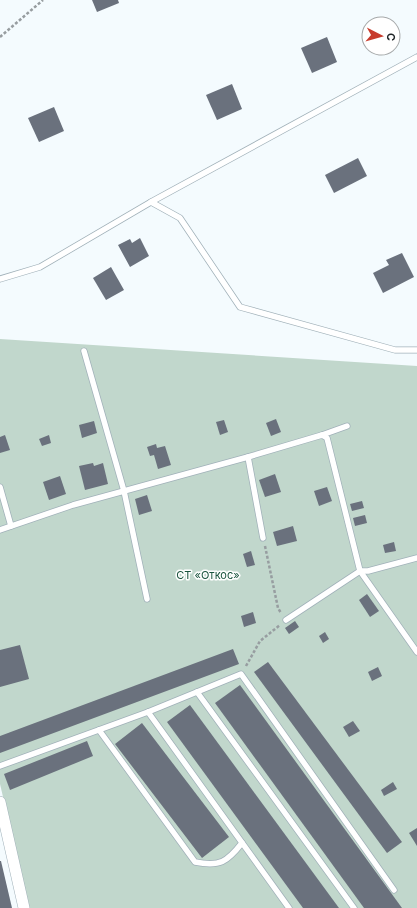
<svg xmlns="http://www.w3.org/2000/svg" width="417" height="908" viewBox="0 0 417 908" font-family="Inter,sans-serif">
<rect width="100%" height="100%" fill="#f4fbfe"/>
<!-- green -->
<path fill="#c1d7cc" d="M0,339L417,366V908H29L0,784Z"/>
<!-- building -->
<g fill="#6a717d">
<path d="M92,0H118L119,3L97,12Z"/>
<path d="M327,37L337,62L312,73L301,48Z"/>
<path d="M232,84L242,109L217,120L206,95Z"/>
<path d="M54,107L64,131L39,142L28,118Z"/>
<path d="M358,158L367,176L334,193L325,175Z"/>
<path d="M140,238L149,256L130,267L118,245L130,239L132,243Z"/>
<path d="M402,253L414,277L383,293L373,273L389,265L386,260Z"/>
<path d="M111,267L124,290L106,300L93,278Z"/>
<path d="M276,419L281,432L271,436L266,423Z"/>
<path d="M224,420L228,432L220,435L216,422Z"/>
<path d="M94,421L97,433L82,438L79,425Z"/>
<path d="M5,435L10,450L0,453V437Z"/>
<path d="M49,435L51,443L42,446L39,439Z"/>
<path d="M156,444L157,448L165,446L171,465L158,469L154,455L150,456L147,447Z"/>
<path d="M93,463L94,466L103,463L108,484L85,490L79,466Z"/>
<path d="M275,474L281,492L265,497L259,480Z"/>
<path d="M60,476L66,494L49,500L43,482Z"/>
<path d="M327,487L332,501L319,506L314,491Z"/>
<path d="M147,495L152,511L139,515L135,499Z"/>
<path d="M362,501L364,508L352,511L350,504Z"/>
<path d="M365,515L367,523L355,526L353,518Z"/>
<path d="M293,526L297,541L277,546L273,532Z"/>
<path d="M394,542L396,551L385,553L383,545Z"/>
<path d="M251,551L255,565L247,567L243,554Z"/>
<path d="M367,594L379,611L370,617L359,600Z"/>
<path d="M253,612L256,623L244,627L241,616Z"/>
<path d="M295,621L299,627L289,634L285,628Z"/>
<path d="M325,632L329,639L323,643L319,636Z"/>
<path d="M20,645L29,679L0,687V650Z"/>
<path d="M233,649L239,664L0,753V736Z"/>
<path d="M268,662L402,842L387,853L254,672Z"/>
<path d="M378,667L382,676L372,681L368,672Z"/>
<path d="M240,685L402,908H364L215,703Z"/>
<path d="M190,705L339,908H303L167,722Z"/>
<path d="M353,721L360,731L349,737L343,727Z"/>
<path d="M142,723L229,837L202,858L115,744Z"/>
<path d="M87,741L93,756L10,790L4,774Z"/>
<path d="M393,782L397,789L384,796L381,790Z"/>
<path d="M417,828V846L409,833Z"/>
<path d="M0,861H1L12,908H0Z"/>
</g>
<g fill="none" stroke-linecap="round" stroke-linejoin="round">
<defs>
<g id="lane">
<path d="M151,202L417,57"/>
<path d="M0,279L40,267L151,202L180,218L240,307L395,350H417"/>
<path d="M84,351L124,491L147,599"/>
<path d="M322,435L347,426"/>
<path d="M248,457L263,538"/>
<path d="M0,487L11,526"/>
<path d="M0,530L73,505L248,457L322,435L327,438L360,571L417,652"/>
<path d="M286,620L360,571H368L417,558"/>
<path d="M197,692L354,908"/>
<path d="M148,712L289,908"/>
<path d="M99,730L195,862C220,867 227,862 242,843"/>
<path d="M0,766L148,712L241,674L394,890"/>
</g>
<path id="street" d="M0,802L24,908"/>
</defs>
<!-- lane casing -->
<use href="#lane" stroke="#a1b1b9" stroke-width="7"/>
<!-- street casing -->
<use href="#street" stroke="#a1b1b9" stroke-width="12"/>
<!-- path -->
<g stroke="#979da0" stroke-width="2.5" stroke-dasharray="3 2" stroke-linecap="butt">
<path d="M0,37L43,0"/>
<path d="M265,546L278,608L281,613"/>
<path d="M246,666L260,641L280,625"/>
</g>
<!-- lane -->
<use href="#lane" stroke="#fff" stroke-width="5.5"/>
<!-- street -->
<use href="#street" stroke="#fff" stroke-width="11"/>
</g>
<g text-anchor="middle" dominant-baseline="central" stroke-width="3" stroke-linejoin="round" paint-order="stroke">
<!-- park labels -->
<g font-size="11" fill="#1a543e" stroke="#fff">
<text x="208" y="575">СТ «Откос»</text>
</g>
</g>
<!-- north arrow -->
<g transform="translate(381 36) rotate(96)"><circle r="19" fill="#ffffff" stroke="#a6a9aa"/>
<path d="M0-3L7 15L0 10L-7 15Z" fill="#c83b2c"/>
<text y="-6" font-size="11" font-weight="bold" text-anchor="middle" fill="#21272a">С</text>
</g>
</svg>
